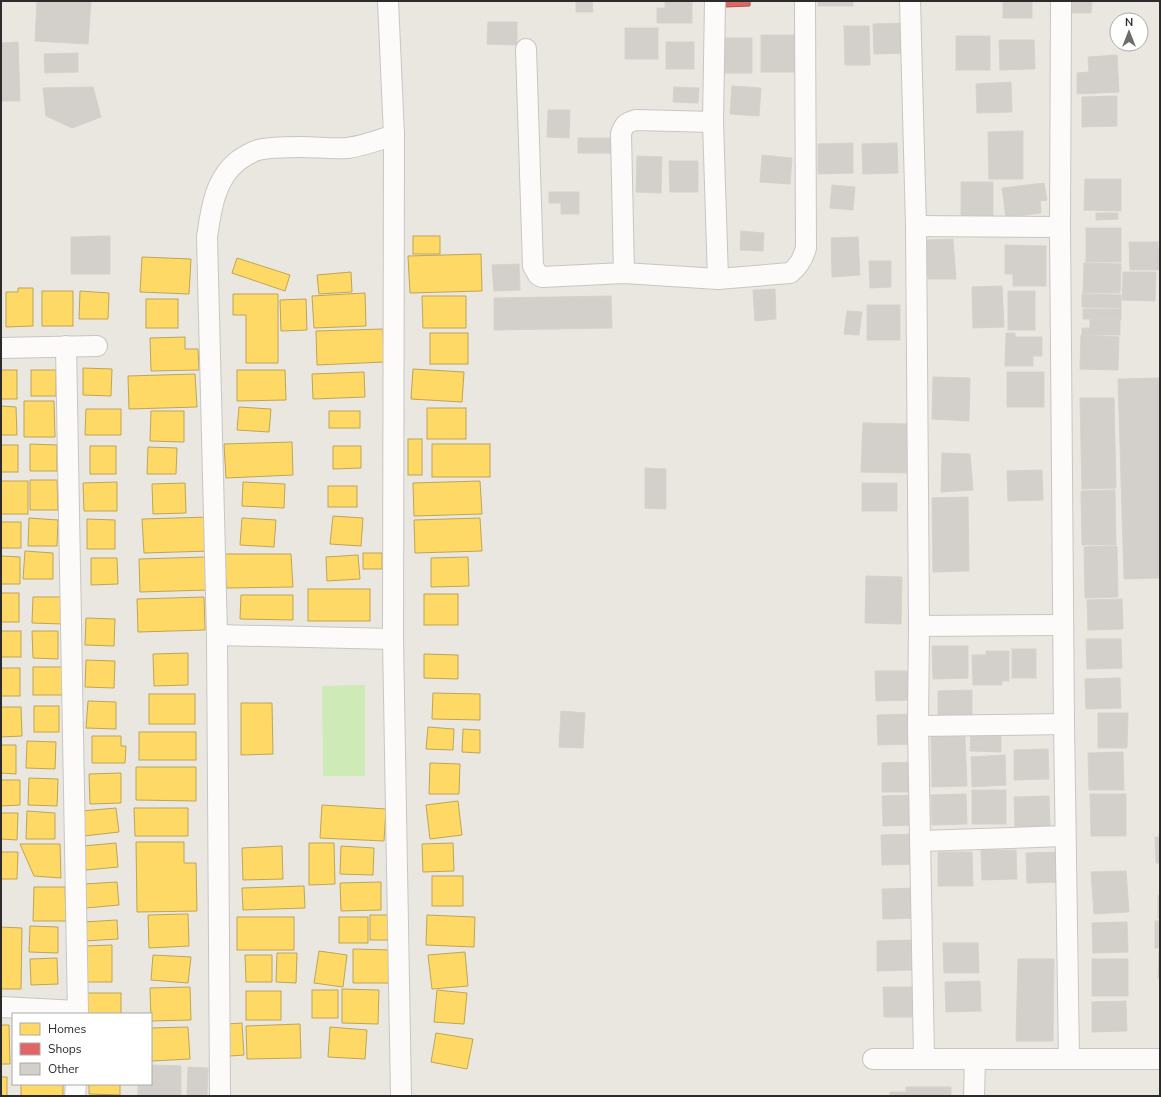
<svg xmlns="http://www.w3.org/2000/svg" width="1161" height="1097" viewBox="0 0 1161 1097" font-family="'Nunito Sans',sans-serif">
<rect width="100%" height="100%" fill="#eae7e0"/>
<!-- pitch -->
<path fill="#ceeab6" d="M365,685V776H323L322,686Z"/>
<!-- homes -->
<g fill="#ffd966" stroke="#bfa554">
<rect x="413" y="236" width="27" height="18"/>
<path d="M481,254L482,291L410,293L408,256Z"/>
<path d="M142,257L191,259L189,294L140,292Z"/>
<path d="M237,258L290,275L285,291L232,273Z"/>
<path d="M351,272L352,292L319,294L317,275Z"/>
<path d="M18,288H33V326L6,327V292H18Z"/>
<rect x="42" y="291" width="31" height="35"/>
<path d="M80,291L109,293L108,319H79Z"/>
<path d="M365,293L366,326L314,328L312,296Z"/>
<path d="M233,294H278V363H246V315H233Z"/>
<path d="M422,296H466V328H423Z"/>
<rect x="146" y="299" width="32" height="29"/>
<path d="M306,299L307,330L281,331L280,300Z"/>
<path d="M383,329L384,362L317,365L316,331Z"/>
<rect x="430" y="333" width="38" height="31"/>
<path d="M185,337V349H198L199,370L151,371L150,338Z"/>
<path d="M83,368L112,369L111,396L83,395Z"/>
<path d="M413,369L464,372L462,402L411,399Z"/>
<rect x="1" y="370" width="16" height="29"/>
<rect x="31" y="370" width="25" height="26"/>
<path d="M237,370H285L286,400L237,401Z"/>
<path d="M364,372L365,397L313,399L312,374Z"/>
<path d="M195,374L197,407L129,409L128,376Z"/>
<path d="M24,401H54L55,437H24Z"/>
<path d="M1,406L16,407L17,435H1Z"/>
<path d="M239,407L271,409L269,432L237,430Z"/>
<rect x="427" y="408" width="39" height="31"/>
<path d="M86,409H121V435H85Z"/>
<path d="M151,411H184V442L150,441Z"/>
<rect x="329" y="411" width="31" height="17"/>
<rect x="408" y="439" width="14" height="36"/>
<path d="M292,442L293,475L226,478L224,444Z"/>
<path d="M30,444L57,445V471H30Z"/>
<rect x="432" y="444" width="58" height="33"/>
<rect x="1" y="445" width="17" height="27"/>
<rect x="90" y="446" width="26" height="28"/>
<path d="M333,446H361V468L333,469Z"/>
<path d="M148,447L177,448L176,474H147Z"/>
<path d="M30,480H57L58,510H30Z"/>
<rect x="1" y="481" width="27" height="33"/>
<path d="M480,481L482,514L414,516L413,483Z"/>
<path d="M117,482V511H84L83,483Z"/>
<path d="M243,482L285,484L284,508L242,506Z"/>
<path d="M185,483L186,513L153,514L152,484Z"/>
<rect x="328" y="486" width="29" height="21"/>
<path d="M333,516L363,518L361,546L330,544Z"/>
<path d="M210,517L211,551L144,553L142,519Z"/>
<path d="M29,518L58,520L57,546H28Z"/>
<path d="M242,518L276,520L274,547L240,545Z"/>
<path d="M480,518L482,551L415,553L414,520Z"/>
<path d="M87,519L115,520V549H87Z"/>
<rect x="1" y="522" width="20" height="26"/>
<path d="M25,551L53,553V579H23Z"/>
<rect x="363" y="553" width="19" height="16"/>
<path d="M223,554H291L293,587L227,588Z"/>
<path d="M358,555L360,579L327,581L326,557Z"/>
<path d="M1,556L20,557V584H1Z"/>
<path d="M207,557L208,590L140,592L139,559Z"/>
<path d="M468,557L469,586L431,587V558Z"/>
<path d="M91,558H117L118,584L91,585Z"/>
<rect x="308" y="589" width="62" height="32"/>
<rect x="1" y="593" width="18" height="29"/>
<rect x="424" y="594" width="34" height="31"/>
<path d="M241,595H293V620L240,619Z"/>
<path d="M33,597H64L63,624L32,623Z"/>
<path d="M204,597L205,630L138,632L137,599Z"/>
<path d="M86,618L115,619L114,646L85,645Z"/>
<rect x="1" y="631" width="20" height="26"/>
<path d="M32,631H58V659L33,658Z"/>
<path d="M188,653V685L154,686L153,654Z"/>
<path d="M424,654L458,655V679L424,678Z"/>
<path d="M86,660L115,661L114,688L85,687Z"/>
<rect x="33" y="667" width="32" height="28"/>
<rect x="1" y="668" width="19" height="28"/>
<path d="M433,693L480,694V720L432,719Z"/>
<rect x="149" y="694" width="46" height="30"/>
<path d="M88,701L116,702V729L86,728Z"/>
<path d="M241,703H272L273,754L241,755Z"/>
<rect x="34" y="706" width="25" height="26"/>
<path d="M1,707H21L22,736L1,737Z"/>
<path d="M428,727L454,729L453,750L426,749Z"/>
<path d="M463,729L480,730V753L462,752Z"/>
<rect x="139" y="732" width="57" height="28"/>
<path d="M92,736H121V746H126L125,763H92Z"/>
<path d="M27,741L56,742L55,769L26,768Z"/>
<path d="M1,745H16V774L1,773Z"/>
<path d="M430,763L460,764L459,794H429Z"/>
<path d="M136,767H196V801L136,800Z"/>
<path d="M121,773V803L90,804L89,774Z"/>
<path d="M29,778L58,779L57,806L28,805Z"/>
<path d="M1,780H20V805L1,806Z"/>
<path d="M458,801L462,835L430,839L426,805Z"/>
<path d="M322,805L386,809L384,841L320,838Z"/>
<path d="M116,808L119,832L84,836L82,811Z"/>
<path d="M134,808H188V836H135Z"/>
<path d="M27,811L55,813V839H26Z"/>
<path d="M1,813H18L17,840L1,839Z"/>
<path d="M136,842H184V863H196L197,911L137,912Z"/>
<path d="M116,843L118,867L86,870L83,846Z"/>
<path d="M309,843H334L335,884L309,885Z"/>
<path d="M453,843L454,871L423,872L422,844Z"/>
<path d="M20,844H60L61,878L34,876Z"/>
<path d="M282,846L283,879L243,880L242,848Z"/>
<path d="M341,846L374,848L373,875L340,874Z"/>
<path d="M1,852H18L17,879H1Z"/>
<rect x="432" y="876" width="31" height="30"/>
<path d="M117,882L119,905L86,908L84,884Z"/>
<path d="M381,882V910L341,911L340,883Z"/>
<path d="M304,886L305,908L243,910L242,888Z"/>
<path d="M34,887H65L66,921H33Z"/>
<path d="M188,914L189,946L149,948L148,915Z"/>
<rect x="370" y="915" width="21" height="25"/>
<path d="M427,915L475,917L474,947L426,945Z"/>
<rect x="237" y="917" width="57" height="33"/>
<rect x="339" y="917" width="29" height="26"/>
<path d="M117,920L118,939L84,941L83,922Z"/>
<path d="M30,926L58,927V953L29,952Z"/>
<path d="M1,927L22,928L21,989H1Z"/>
<path d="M112,945V982H86L85,946Z"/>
<path d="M353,949L390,950L389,983H353Z"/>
<path d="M319,951L347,955L343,987L314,983Z"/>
<path d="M465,952L468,986L432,989L428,955Z"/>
<path d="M277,953H297L296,983L276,982Z"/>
<path d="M153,955L191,957L188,983L151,980Z"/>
<path d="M245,955H272V982H246Z"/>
<path d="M57,958L58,984L31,985L30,959Z"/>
<path d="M190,987L191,1020L151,1021L150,988Z"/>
<path d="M342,989L379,990L378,1024L342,1023Z"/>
<rect x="312" y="990" width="26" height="28"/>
<path d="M437,990L467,993L464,1024L434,1022Z"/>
<rect x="246" y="991" width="35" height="29"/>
<rect x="87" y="993" width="34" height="21"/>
<path d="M242,1023L244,1055L230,1056L227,1024Z"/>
<path d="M300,1024L301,1058L247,1059L246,1026Z"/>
<path d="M1,1025H9L10,1064H1Z"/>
<path d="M188,1027L190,1059L151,1061V1028Z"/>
<path d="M330,1027L367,1030L365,1059L328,1057Z"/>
<path d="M436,1033L473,1039L467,1069L431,1062Z"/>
<rect x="1" y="1077" width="6" height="19"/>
<rect x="21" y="1084" width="42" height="12"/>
<path d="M89,1084H120V1095L89,1094Z"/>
</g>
<!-- shops -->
<path fill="#e06666" stroke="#aa5454" d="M725,1H750V6L725,7Z"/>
<!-- building -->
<g fill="#d3d0cb" stroke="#d5d2cc">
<path d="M37,1H91L88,44L35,41Z"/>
<path d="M576,1H592L593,12H576Z"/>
<path d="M665,1H692V23H657V8H665Z"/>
<rect x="818" y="1" width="35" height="5"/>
<rect x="1003" y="1" width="29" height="17"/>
<path d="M1064,1H1092L1091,13H1063Z"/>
<path d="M488,22H517V45L487,44Z"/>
<path d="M908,23L909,53L874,54L873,24Z"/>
<path d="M844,26H869L870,65H845Z"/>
<rect x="625" y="28" width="33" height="31"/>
<rect x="761" y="35" width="34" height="37"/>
<rect x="956" y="36" width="34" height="34"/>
<rect x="723" y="38" width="29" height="35"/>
<path d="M999,40H1034L1035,69L1000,70Z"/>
<path d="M18,42L20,101H1V43Z"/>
<rect x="666" y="42" width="28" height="27"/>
<path d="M78,53V72L45,73L44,54Z"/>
<path d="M1117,55L1119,92L1077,94V73L1089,72L1088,57Z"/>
<path d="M1011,82L1012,112L977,113L976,84Z"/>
<path d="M732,86L761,88L759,116L730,114Z"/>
<path d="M93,87L101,117L72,128L46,116L43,88Z"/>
<path d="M674,87L699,88L698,103L673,102Z"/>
<path d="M1117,96V126L1082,127V97Z"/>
<path d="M548,110H570L569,138L547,137Z"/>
<path d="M1023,131V179H989L988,132Z"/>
<rect x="578" y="138" width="35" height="15"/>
<path d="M853,143V173L818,174V144Z"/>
<path d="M897,143L898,173L863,174L862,144Z"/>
<path d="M762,155L792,158L790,184L760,182Z"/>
<path d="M637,156L662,157L661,193L636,192Z"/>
<path d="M669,161H698V192H670Z"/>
<path d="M1085,179H1121V211L1084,210Z"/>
<path d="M961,182H993V219L961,218Z"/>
<path d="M1044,183L1047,200L1040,201L1041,213L1006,218L1002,188Z"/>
<path d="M832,185L855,187L853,210L830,208Z"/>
<path d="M549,192H579V214H561V203H549Z"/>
<path d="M1096,213H1118V219L1096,220Z"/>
<rect x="1086" y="228" width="35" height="34"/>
<path d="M741,231L764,233L763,251L740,250Z"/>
<path d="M106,236H110V274H71V237Z"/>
<path d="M858,237L860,275L832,277L831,238Z"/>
<path d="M953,239L956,279H928L926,240Z"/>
<path d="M1129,242H1158V249H1160L1159,270H1130Z"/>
<path d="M1005,245L1046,246V286H1013V274H1005Z"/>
<path d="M869,261H891V287L870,288Z"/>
<path d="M1084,263L1121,264L1120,293H1083Z"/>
<path d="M519,264L520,290L494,291L492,265Z"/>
<path d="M1123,272H1156L1155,301L1122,300Z"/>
<path d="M1002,286L1004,327L973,328L972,287Z"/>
<path d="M775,289L776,319L755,321L753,290Z"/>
<rect x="1008" y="291" width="27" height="39"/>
<path d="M1082,294L1121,295V308L1082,307Z"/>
<path d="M611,296L612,328L494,330V298Z"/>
<rect x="867" y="305" width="33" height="35"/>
<rect x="1083" y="309" width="38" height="10"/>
<path d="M847,311L862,312L859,335L844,334Z"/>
<path d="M1090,319H1120V335H1082V328H1090Z"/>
<path d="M1006,333H1015V337H1042V356H1033V366H1005Z"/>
<path d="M1081,335L1119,337L1118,370L1080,369Z"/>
<rect x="1007" y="372" width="37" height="35"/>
<path d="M933,377L970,378L969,421L932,419Z"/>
<path d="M1160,378V578L1124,579L1118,379Z"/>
<path d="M1080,398H1114L1116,488L1082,489Z"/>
<path d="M863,423L911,424L909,473L861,472Z"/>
<path d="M942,453L970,454L973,490L941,492Z"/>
<path d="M645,468L666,469V509L645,508Z"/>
<path d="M1042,470L1043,500L1008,501L1007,471Z"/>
<rect x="862" y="483" width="35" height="28"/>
<path d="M1115,490L1116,545H1082L1081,491Z"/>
<path d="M968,497L969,571L933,572L932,498Z"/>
<path d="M1117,546L1118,597L1085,598L1084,547Z"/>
<path d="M866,576L902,577L901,624L865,623Z"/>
<path d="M1122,599L1123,629L1088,630L1087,600Z"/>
<path d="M1086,639H1121L1122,668L1087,669Z"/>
<path d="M932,646H968V678L933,679Z"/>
<rect x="1012" y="649" width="24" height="29"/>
<path d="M986,651H1009V681H1002V685H973L972,655H986Z"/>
<path d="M875,671H910L911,700L876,701Z"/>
<path d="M1120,678L1121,708L1086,709L1085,679Z"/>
<path d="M972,690V717L938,718V691Z"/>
<path d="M561,711L585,713L583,748L559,747Z"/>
<path d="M1098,713H1128L1127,748H1098Z"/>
<path d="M912,714L913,744L878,745L877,715Z"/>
<path d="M971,729H1001V752L970,751Z"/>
<path d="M931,736H965L967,786L932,787Z"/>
<path d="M1048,749L1049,779L1014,780V750Z"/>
<path d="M1123,752L1124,790H1089L1088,753Z"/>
<path d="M1005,755L1006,785L972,787L971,757Z"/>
<path d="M917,762V792H882V763Z"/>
<rect x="972" y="790" width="34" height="34"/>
<path d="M966,794L967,824L932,825L931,795Z"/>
<path d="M1090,794H1126V836H1091Z"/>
<path d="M917,795L918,825L883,826L882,796Z"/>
<path d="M1049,796L1050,826L1015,827L1014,797Z"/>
<path d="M916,834L917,864L882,865L881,835Z"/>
<path d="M1155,837H1160V863H1156Z"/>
<path d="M981,850H1016L1017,879L982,880Z"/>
<path d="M938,852H972L973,886H938Z"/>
<path d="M1061,852L1062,882L1027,883L1026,853Z"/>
<path d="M1126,871L1129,912L1094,914L1091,872Z"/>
<path d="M917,888L918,918L883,919L882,889Z"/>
<rect x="1158" y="895" width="2" height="23"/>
<rect x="1155" y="921" width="5" height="27"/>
<path d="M1127,922L1128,952L1093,953L1092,923Z"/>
<path d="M911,940L912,970L877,971V941Z"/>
<path d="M943,943H978L979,973H944Z"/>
<path d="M1159,950H1160V978H1158Z"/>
<path d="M1018,959H1054L1053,1041H1016Z"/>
<rect x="1092" y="959" width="36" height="37"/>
<path d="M980,981L981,1011L946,1012L945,982Z"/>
<path d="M883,987H918L919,1017H884Z"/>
<path d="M1126,1001L1127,1031L1092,1032V1002Z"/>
<path d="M151,1065L181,1066V1096H138V1084H151Z"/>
<path d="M188,1067L208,1068L207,1096H187Z"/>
<path d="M906,1087H951V1096H890V1092H906Z"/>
</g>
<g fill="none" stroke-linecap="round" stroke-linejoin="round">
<defs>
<g id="minor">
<path d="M388,1L394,135L393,639L401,1096"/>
<path d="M715,1L713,122L718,279"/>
<path d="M910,1L916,226L919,626L918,726L924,1059"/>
<path d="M1061,1L1060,227L1064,724L1069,1059"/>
<path d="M526,49L533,266L538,275L542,277L624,273L718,279L790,273C799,266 803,259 806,248L805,1"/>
<path d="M916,226L1060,227"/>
<path d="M624,273L621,134C624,124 626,123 636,120L713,122"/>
<path d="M66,346L78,1014"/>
<path d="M1,348L97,346"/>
<path d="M919,626L1063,625"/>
<path d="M217,635L393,639"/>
<path d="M918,726L1064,724"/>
<path d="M921,841L1065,836"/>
<path d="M1,1007L78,1011"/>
<path d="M873,1059H1160"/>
<path d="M75,1096L76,1084"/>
<path d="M220,1096L217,635L207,237C211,209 215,178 239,160C245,156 251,152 258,150C271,147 288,147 301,147C316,147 332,149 347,148C363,146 379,140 394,135"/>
<path d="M974,1096L975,1059"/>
</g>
</defs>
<!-- minor casing -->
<use href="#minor" stroke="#c7c6c5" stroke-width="22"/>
<!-- minor -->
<use href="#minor" stroke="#fcfbfa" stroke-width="20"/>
</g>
<!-- border -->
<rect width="1161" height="1097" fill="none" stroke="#2b2b2b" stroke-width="4"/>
<!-- legend -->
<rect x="12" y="1013" width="140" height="72" fill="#ffffff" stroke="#aaaaaa"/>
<rect x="20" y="1023" width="20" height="12" fill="#ffd966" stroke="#aaaaaa"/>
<text x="48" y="1033" font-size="12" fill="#2b2b2b">Homes</text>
<rect x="20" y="1043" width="20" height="12" fill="#e06666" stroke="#aaaaaa"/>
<text x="48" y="1053" font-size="12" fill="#2b2b2b">Shops</text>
<rect x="20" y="1063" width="20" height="12" fill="#d3d0cb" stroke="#aaaaaa"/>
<text x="48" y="1073" font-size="12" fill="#2b2b2b">Other</text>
<!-- north arrow -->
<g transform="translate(1129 32)"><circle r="19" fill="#ffffff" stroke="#aaaaaa"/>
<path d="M0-3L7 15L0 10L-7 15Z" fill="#6e6d6a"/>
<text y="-6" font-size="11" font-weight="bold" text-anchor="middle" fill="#2b2b2b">N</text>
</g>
</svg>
